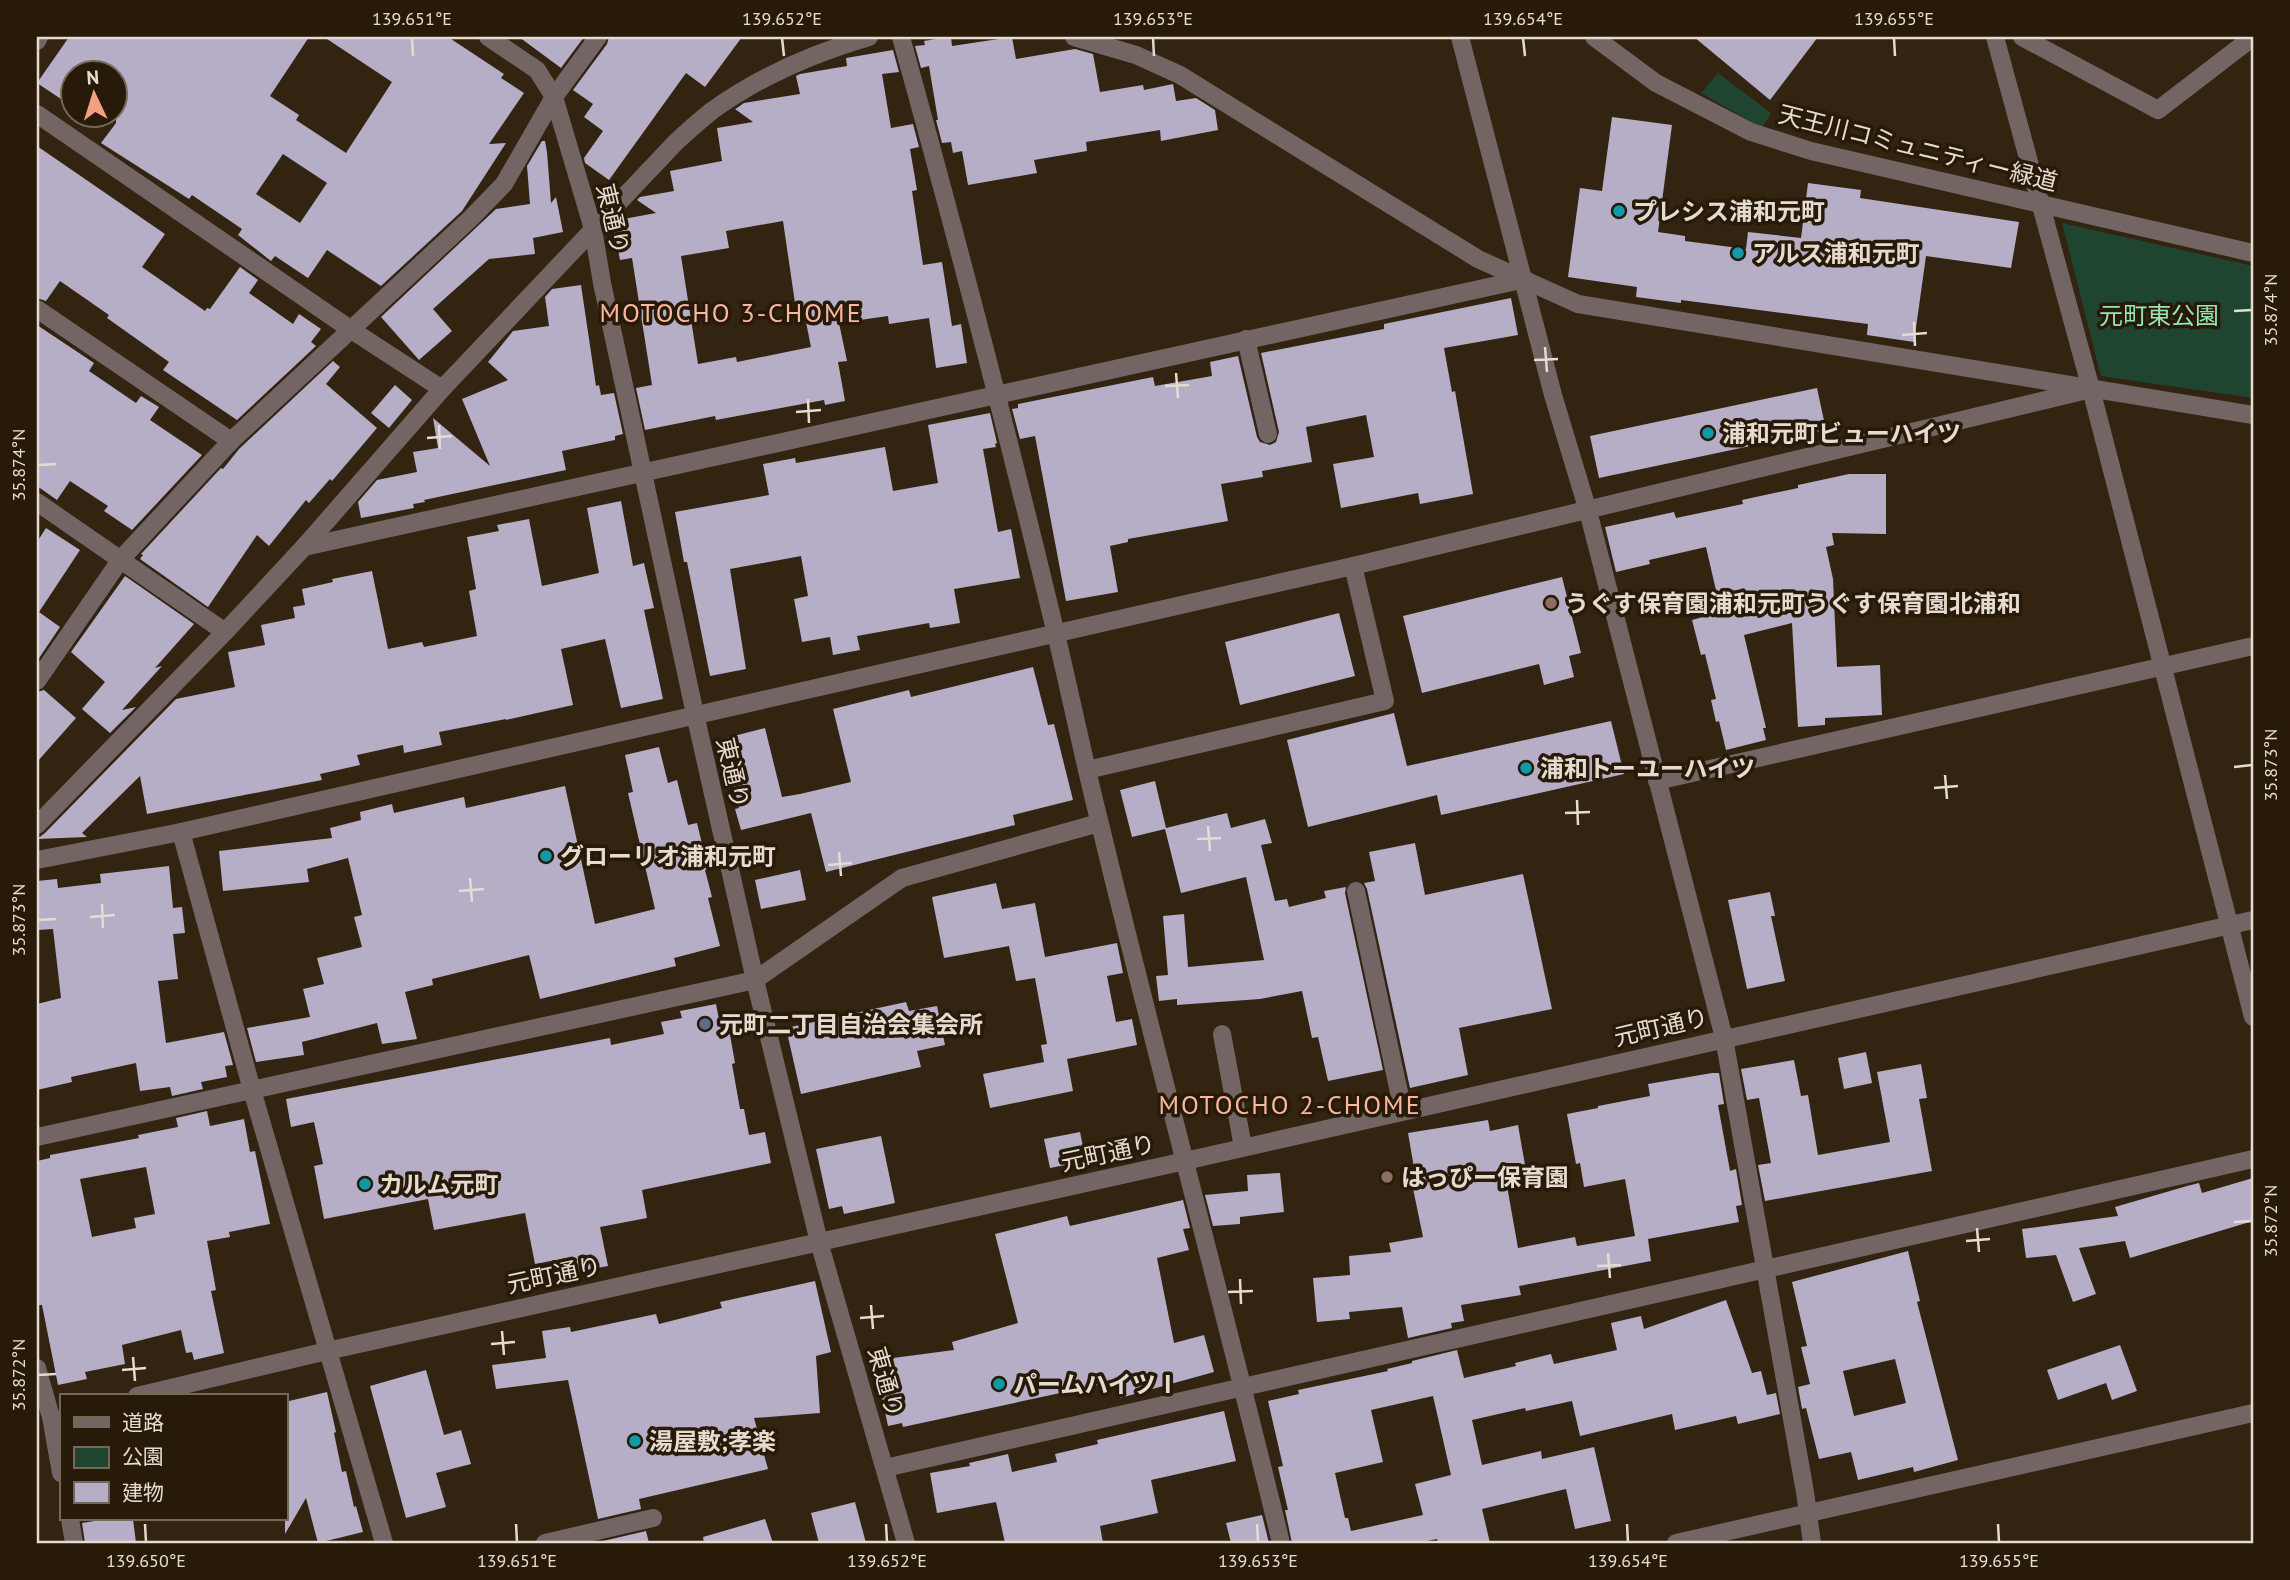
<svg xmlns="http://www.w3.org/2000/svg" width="2290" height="1580" viewBox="0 0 2290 1580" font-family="'PT Sans','Noto Sans JP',sans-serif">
<rect width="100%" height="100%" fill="#322411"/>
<!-- green -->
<g fill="#1f4531">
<path d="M1718,73L1771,113L1762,128L1701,93Z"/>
<path d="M2062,223L2253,266V398L2101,376Z"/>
</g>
<!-- building -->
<g fill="#b6adc7" fill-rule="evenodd">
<path d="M69,37H309L270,96L299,115L296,120L346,153L392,82L324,37H448L504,74L501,78L524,93L489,144L506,143L462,211L381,286L327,250L308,278L275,256L271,261L238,235L242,229L192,195L189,199L101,143L116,123V74H74V88L64,101L37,83ZM283,154L327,183L300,223L256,194Z"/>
<path d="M519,37H584L561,68Z"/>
<path d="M609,37H742L705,87L686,73L609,180L585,163L584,158L603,131L584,117L593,104L573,90L607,44Z"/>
<path d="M947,37H951L952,46L1012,37L1016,59L1075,49L1093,54L1100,92L1143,85L1144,90L1173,84L1176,101L1196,98L1215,110L1218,130L1161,141L1160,130L1086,142L1087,151L1034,160L1037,173L968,185L962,151L953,153L951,142L942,143L936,120H938L929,66L921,68L915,46L925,45L924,41Z"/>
<path d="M1694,37H1818L1770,100Z"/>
<path d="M893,50L899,72L882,74L891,128L913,124L919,147L910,149L917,190L912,191L923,265L942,262L952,326L961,324L967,363L936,368L929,318L889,324L888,316L839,323L847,361L838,362L845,401L825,405L824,400L716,420L715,416L645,430L636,388L652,385L632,258L620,260L613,225L618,220L656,213L637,200L640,197L674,191L670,171L722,161L717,128L753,122L735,109L737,108L744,103L800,94L796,76L800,74L847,66L846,58ZM783,221L795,303L802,302L811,347L737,362L736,357L698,364L681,256L729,248L726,231Z"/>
<path d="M1612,117L1672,125L1658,232L1685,236V241L1746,249L1748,232L1801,238L1808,183L1861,190L1860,198L2019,222L2011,268L1926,256L1914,342L1867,335L1868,324L1681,300V303L1636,297L1637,287L1568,277L1580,188L1602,191Z"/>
<path d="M542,141H545L547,152L551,203L556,197L563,232L533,238L535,254L489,259L433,309L452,331L419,360L381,317L496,209L530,204L527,166Z"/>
<path d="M37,146L165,234L142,267L205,311L207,308L210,309L240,267L258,280L249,293L293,324L299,314L321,329L311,342L316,346L237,420L163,370L169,362L107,318L109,315L60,281L46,301L37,298Z"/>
<path d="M581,285L596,386L599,385L601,395L614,393L623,434L615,436V440L562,451L566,470L424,500L425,502L413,504L414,508L361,518L358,502L377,480L417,472L413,452L438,448L433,418L490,466L462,399L508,380L488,362L513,331L549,326L545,297L552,289Z"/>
<path d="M1511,298L1518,335L1444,348L1452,392L1455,391L1473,494L1420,504L1418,493L1341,508L1333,464L1374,457L1366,415L1306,427L1312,462L1262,471L1263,477L1221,484L1228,521L1128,539V542L1110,546L1118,592L1066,601L1035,436L1020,439L1012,409L1018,408V404L1153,377L1155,386L1212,376L1210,362L1238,356L1257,437L1260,442L1270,445L1276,442L1279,432L1261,353L1384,329V324Z"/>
<path d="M37,325L94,363L89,371L136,403L141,396L159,407L150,420L202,455L132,530L104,511L108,506L70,481L57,500L37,486Z"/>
<path d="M333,361L340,367L326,384L377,428L332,481L330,479L309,503L306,500L269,546L257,535L208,607L140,559L143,555L141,554L221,468L223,469L239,449Z"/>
<path d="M395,385L412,400L389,428L371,413Z"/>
<path d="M1817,388L1826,430L1599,478L1590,436Z"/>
<path d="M990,413L997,443L995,444L996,447L983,449L998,532L1011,529L1020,578L954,589L960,623L930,628L929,623L857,636L860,650L833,655L830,637L802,642L794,599L808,596L801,556L730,569L746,669L710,676L687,562H684L675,512L769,495L763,464L795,458L796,463L885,447L893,491L938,483L928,425Z"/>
<path d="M1849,474H1886V534L1832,533L1834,545L1826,547L1833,579L1837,667L1880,665L1882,715L1825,718V725L1798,727L1792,623L1744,635L1766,728H1763L1766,740L1726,750L1719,721L1716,722L1711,700L1716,699L1705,654L1701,655L1692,620L1721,612L1706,547L1649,560L1650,564L1616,572L1605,527L1674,512L1676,518L1743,504L1742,500L1798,488V485Z"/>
<path d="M621,501L633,566L644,563L654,608L644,610L663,699L621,708L605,639L561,649L573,705L506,720V719L439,732L442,745L404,753L403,745L357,755L360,765L320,774L322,780L147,814L140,776L82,833L87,837L37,839L45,833L176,699L235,687L228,652L265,645L261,625L295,618L293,607L305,605L302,589L333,582L332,579L372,571L388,649L422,642L424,647L477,636L469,591L476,589L467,537L499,531L497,525L529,519L542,586L599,573L587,508Z"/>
<path d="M46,528L80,550L39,612L60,627L37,661V542Z"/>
<path d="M125,576L194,624L155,668L162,666L122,710L136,707L110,733L82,709L105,682L71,652Z"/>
<path d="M1562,577L1581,653L1569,656L1574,677L1544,685L1539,664L1422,693L1403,616Z"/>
<path d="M1339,613L1355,676L1240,705L1225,642Z"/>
<path d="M1033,667L1048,725L1054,724L1073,800L1013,815L1015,825L826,872L811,813L741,830L735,809L739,808L722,739L765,728L782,797L800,794L851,782L833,709L909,690L911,697Z"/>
<path d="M44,690L76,718L37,762V692Z"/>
<path d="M1394,713L1407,766L1611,721L1624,774L1441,815L1437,795L1308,827L1287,740Z"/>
<path d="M659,747L668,783L677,780L688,825L697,823L708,869L705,870L712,897L708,898L720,946L674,958L676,966L540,999L529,955L432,979L433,985L405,992L417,1039L382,1044L377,1023L302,1042L304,1055L256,1062L247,1028L310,1017L303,989L324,984L317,958L362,947L354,917L362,915L348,858L307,869L309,882L223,891L219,851L332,838L330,828L361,820L360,812L392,804L394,813L464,797L466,808L565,786L595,924L655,909L628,793L633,792L625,755Z"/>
<path d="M1155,781L1166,828L1227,813L1231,828L1265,819L1272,843L1261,845L1275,901L1287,899L1289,907L1326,898L1324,891L1346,887L1345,893L1383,1070L1328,1081L1318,1037L1312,1038L1302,991L1260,999L1177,1005V999L1159,1001L1156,976L1168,975L1163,916L1184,914L1188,967L1264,960L1246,877L1181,893L1165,829L1132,837L1120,790Z"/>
<path d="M1415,843L1425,895L1523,874L1552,1009L1459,1028L1468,1075L1410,1088L1367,889L1364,883L1375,881L1369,852Z"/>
<path d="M169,866L173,908L182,907L185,933L173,934L178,979L158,981L166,1043L224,1032L233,1065L225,1066L227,1077L201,1082L203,1089L172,1096L170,1087L140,1091L136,1063L71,1077L72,1082L37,1090V1004L61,998L53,929L38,930L37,881L57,879L58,888L101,883L100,874Z"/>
<path d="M800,870L806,900L761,909L755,880Z"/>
<path d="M996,883L1002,909L1035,903L1045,957L1117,943L1123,973L1107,976L1116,1022L1132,1019L1137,1045L1067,1059L1073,1091L990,1108L983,1074L1044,1062L1041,1045L1047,1044L1035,978L1016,981L1009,946L944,958L932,897Z"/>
<path d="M1770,892L1775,916H1771L1785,981L1747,989L1728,900Z"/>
<path d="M906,1002L909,1011L937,1006L945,1045L917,1051L921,1067L801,1094L786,1028Z"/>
<path d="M716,1004L721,1030L729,1029L735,1063L732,1064L740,1109H744L749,1135L765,1132L771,1163L642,1190L647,1218L600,1227L608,1266L575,1272L572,1257L535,1264L525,1213L434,1230L428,1199L324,1219L314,1166L323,1164L314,1122L291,1127L286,1099L610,1038L611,1045L664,1034L661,1022L682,1018L680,1011Z"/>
<path d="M1866,1052L1872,1083L1844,1089L1838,1058Z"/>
<path d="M1794,1060L1801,1096L1808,1095L1818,1155L1890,1142L1877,1072L1921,1064L1927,1098L1919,1099L1932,1171L1765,1201L1758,1165L1771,1163L1759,1098L1747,1100L1741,1069Z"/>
<path d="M1712,1073H1719L1724,1104L1718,1105L1730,1171L1736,1169L1742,1205L1736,1206L1739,1222L1648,1239L1651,1261L1519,1286L1521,1295L1461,1305L1464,1321L1451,1323L1452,1328L1408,1338L1402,1307L1349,1312L1350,1319L1317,1322L1313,1278L1350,1275L1349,1256L1391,1252L1389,1243L1423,1237L1409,1169L1414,1168L1408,1133L1488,1120L1490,1131L1518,1125L1528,1182L1507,1186L1518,1248L1575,1237L1577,1246L1635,1236L1625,1179L1584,1187L1580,1163L1576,1164L1567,1114L1598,1108V1106L1650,1096L1648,1084Z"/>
<path d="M207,1111L210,1126L244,1119L250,1152L255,1151L270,1224L229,1232L230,1237L207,1241L216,1290L211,1291L224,1353L194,1360L192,1352L186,1353L181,1330L122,1345L125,1364L85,1372L87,1379L58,1385L42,1305H37V1161L50,1158V1155L139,1138L138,1135L178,1127L176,1118ZM146,1167L155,1214L134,1218L136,1228L92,1237L80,1179Z"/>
<path d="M1080,1132L1086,1161L1050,1168L1044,1139Z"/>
<path d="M881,1136L895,1203L844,1214L842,1206L829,1209L816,1149Z"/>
<path d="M1280,1173L1284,1212L1240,1217V1224L1213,1226L1205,1195L1248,1191L1247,1175Z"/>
<path d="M2253,1178V1221L2130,1258L2125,1241L2079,1248L2096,1294L2073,1302L2056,1255L2026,1258L2022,1229L2118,1216L2115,1207L2187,1186L2199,1183L2202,1193Z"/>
<path d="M1183,1200L1190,1228L1183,1229L1189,1250L1157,1258L1174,1343L1204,1335L1214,1372L1120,1398L1116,1381L903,1427L902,1423L888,1426L880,1388L896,1383L893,1358L954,1350L952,1342L1018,1323L995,1234L1067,1216L1070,1226Z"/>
<path d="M1908,1251L1920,1301L1917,1302L1958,1460L1914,1472L1913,1467L1858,1480L1851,1452L1819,1459L1806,1408L1802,1409L1798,1387L1810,1384L1801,1347L1807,1346L1792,1282ZM1895,1359L1906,1403L1854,1416L1843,1371Z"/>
<path d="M815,1281L831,1352L816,1356L820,1413L754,1418L768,1469L639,1499L641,1509L598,1519L568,1380L496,1389L492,1365L546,1358L542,1331L570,1327L571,1332L656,1314L659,1324L722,1308L720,1302Z"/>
<path d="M1726,1300L1752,1373L1761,1371L1767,1395L1776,1393L1780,1414L1738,1424L1736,1416L1675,1430L1672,1414L1580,1436L1572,1401L1526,1411L1525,1408L1472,1420L1482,1465L1541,1451L1542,1459L1594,1447L1611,1521L1575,1529L1566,1489L1482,1509L1490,1543H1438L1437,1539L1417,1543H1292L1285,1510H1288L1278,1467L1283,1466L1268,1401L1299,1394L1298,1390L1388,1371L1387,1369L1412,1363V1361L1457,1350L1464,1378L1516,1366L1515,1363L1551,1354L1554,1364L1617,1350L1611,1323L1641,1316L1644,1329ZM1433,1396L1451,1475L1415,1484L1423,1515L1351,1531L1348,1518H1345L1335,1473L1383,1462L1371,1410Z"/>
<path d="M2120,1345L2137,1391L2112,1400L2106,1383L2058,1400L2047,1370Z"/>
<path d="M426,1370L444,1435L461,1430L471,1464L436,1473L446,1507L406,1518L370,1386Z"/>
<path d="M327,1392L336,1432L334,1433L342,1472L346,1471L354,1507L356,1506L363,1532L318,1543L306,1498L285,1534V1402Z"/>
<path d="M1224,1411L1236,1461L1151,1480L1158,1513L1100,1526L1103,1543H1005L996,1502L937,1513L930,1473L970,1466L969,1463L1008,1454L1012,1472L1057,1462L1055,1454L1098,1444L1097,1440Z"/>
<path d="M855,1502L866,1543H819L811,1513Z"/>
<path d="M1262,1515L1269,1543H1231L1226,1523Z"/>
<path d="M107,1519H133L136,1543H85L82,1523Z"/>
<path d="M765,1519L773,1543H704L703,1537Z"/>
<path d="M646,1531L649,1543H603V1541Z"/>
</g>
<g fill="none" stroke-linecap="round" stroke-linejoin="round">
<!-- minor -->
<g stroke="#726564" stroke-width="18">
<path d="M488,37L537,70L554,97L593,229L602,283L695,714L755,980L819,1242L906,1543"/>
<path d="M901,37C956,235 1008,434 1056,634C1071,697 1084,761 1100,824C1158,1064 1223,1303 1281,1543"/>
<path d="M1074,37L1136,55L1180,75L1478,259L1578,304L2253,415"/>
<path d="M1460,37L1553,395L1588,511L1724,1038L1805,1492L1812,1543"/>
<path d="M1594,37L1656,83L1751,132L1811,151L2253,253"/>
<path d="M1995,37L2091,389L2253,1017"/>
<path d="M2022,37L2158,110L2253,37"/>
<path d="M37,41L39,37"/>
<path d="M37,114L350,329L442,389"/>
<path d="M37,309L231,441"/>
<path d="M1246,339L1268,434"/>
<path d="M37,502L225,632"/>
<path d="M304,547L1525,279"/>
<path d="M37,681L121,559L231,441L471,218L504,184L554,97L598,37"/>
<path d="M1087,770L1385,701L1353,566"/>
<path d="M1657,781L2253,646"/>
<path d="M37,825L225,632L304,547L442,389L676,142C688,131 700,120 713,110C759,77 814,53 869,37"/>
<path d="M181,832L252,1090L384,1543"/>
<path d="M37,860L181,832L1353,566L2091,389"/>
<path d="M1356,891L1403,1111"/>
<path d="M1222,1034L1243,1147"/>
<path d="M37,1137L755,980L902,878L1099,823"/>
<path d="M37,1368L51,1417L61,1473"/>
<path d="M137,1396L327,1351L1185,1161L2253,920"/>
<path d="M885,1468L2253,1159"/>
<path d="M70,1519L74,1543"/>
<path d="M545,1543L653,1518"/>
<path d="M1676,1543L2253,1413"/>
</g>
</g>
<!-- ticks -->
<path fill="none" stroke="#e5dcd1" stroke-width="2.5" d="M412,38L413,56M782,38L784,56M1153,38L1154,56M1523,38L1525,56M1894,38L1895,56M2234,311L2252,310M1914,322L1915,346M1902,335L1927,333M1545,347L1547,372M1534,360L1558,359M1176,373L1178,398M1165,386L1189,385M808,399L809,423M796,412L821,410M439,425L440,449M427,438L452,436M38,465L56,464M2234,767L2252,765M1945,775L1947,799M1934,788L1958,786M1577,800L1578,825M1565,813L1590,812M1208,826L1210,851M1197,839L1221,838M839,852L841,876M828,865L852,863M470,878L472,902M459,891L484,889M102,904L103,928M90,917L115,915M38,920L56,919M2234,1222L2252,1221M1977,1228L1979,1252M1966,1241L1990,1239M1608,1253L1610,1278M1597,1266L1621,1265M1240,1279L1241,1304M1228,1292L1253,1291M871,1305L873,1329M860,1318L884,1316M502,1331L504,1355M491,1344L515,1342M133,1357L135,1381M122,1370L146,1368M38,1375L56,1374M145,1524L146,1542M516,1524L517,1542M886,1524L887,1542M1257,1524L1258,1542M1627,1524L1628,1542M1998,1524L1999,1542"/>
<!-- markers -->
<g fill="#0f9aa8" stroke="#281a08" stroke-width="2.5">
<circle cx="1619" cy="211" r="7"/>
<circle cx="1738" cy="253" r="7"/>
<circle cx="1708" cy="433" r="7"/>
<circle cx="1526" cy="768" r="7"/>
<circle cx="546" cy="856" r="7"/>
<circle cx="365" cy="1184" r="7"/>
<circle cx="999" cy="1384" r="7"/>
<circle cx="635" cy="1441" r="7"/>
</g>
<g fill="#8d6e63" stroke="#281a08" stroke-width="2.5">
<circle cx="1551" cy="603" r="7"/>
<circle cx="1387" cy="1177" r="7"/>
</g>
<circle fill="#5c6f8a" stroke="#281a08" stroke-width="2.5" cx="705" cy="1024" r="7"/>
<g text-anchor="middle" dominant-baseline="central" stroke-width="7" stroke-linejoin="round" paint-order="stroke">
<!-- street labels -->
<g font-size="24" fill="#e5dcd1" stroke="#281a08">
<text transform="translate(1918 148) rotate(14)">天王川コミュニティー緑道</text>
<text transform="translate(613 219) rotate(77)">東通り</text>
<text transform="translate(733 773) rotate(77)">東通り</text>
<text transform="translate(1661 1027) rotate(-13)">元町通り</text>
<text transform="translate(1108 1153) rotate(-12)">元町通り</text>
<text transform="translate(554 1275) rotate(-12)">元町通り</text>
<text transform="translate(886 1382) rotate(74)">東通り</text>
</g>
<!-- poi labels -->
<g font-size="24" font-weight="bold" fill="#e5dcd1" stroke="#281a08" text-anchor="start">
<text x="1633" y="211">プレシス浦和元町</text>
<text x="1752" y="253">アルス浦和元町</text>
<text x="1722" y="433">浦和元町ビューハイツ</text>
<text x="1565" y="603">うぐす保育園浦和元町うぐす保育園北浦和</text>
<text x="1540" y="768">浦和トーユーハイツ</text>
<text x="560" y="856">グローリオ浦和元町</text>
<text x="719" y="1024">元町二丁目自治会集会所</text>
<text x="1401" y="1177">はっぴー保育園</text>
<text x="379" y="1184">カルム元町</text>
<text x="1013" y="1384">パームハイツⅠ</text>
<text x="649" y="1441">湯屋敷;孝楽</text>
</g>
<!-- park labels -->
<g font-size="24" fill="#94e4b6" stroke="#281a08">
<text x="2159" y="315">元町東公園</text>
</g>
<!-- neighbourhood labels -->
<g font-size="26" letter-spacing="2" fill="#f7b8a2" stroke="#281a08">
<text x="731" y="312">MOTOCHO 3-CHOME</text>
<text x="1290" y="1104">MOTOCHO 2-CHOME</text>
</g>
</g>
<!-- border -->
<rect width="2290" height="1580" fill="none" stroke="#281a08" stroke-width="77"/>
<!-- legend -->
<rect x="60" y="1394" width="228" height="126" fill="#281a08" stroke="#746858" stroke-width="2"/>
<rect x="74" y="1417" width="35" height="10" fill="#726564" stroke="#746858" stroke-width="2"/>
<text x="122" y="1430" font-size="21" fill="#e5dcd1">道路</text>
<rect x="74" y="1447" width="35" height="21" fill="#1f4531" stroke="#746858" stroke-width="2"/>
<text x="122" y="1464" font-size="21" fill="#e5dcd1">公園</text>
<rect x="74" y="1482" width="35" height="21" fill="#b6adc7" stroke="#746858" stroke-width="2"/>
<text x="122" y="1500" font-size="21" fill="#e5dcd1">建物</text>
<!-- north arrow -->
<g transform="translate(94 94) rotate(356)"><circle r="33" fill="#281a08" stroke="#746858" stroke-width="2"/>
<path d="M0-5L12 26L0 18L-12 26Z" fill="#f39f82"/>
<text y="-10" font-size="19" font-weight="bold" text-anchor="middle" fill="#e5dcd1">N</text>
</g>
<rect x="38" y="38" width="2214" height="1504" fill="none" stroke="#e5dcd1" stroke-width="2.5"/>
<g font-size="18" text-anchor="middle" fill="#e5dcd1">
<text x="412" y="25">139.651°E</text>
<text x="782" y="25">139.652°E</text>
<text x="1153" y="25">139.653°E</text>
<text x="1523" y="25">139.654°E</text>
<text x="1894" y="25">139.655°E</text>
<text transform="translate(2271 310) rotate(-90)" y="6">35.874°N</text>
<text transform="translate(19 465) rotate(-90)" y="6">35.874°N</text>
<text transform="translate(2271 765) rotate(-90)" y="6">35.873°N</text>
<text transform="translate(19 920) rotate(-90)" y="6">35.873°N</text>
<text transform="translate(2271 1221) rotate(-90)" y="6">35.872°N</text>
<text transform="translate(19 1375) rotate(-90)" y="6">35.872°N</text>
<text x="146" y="1567">139.650°E</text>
<text x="517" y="1567">139.651°E</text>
<text x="887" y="1567">139.652°E</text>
<text x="1258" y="1567">139.653°E</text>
<text x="1628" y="1567">139.654°E</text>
<text x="1999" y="1567">139.655°E</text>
</g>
</svg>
